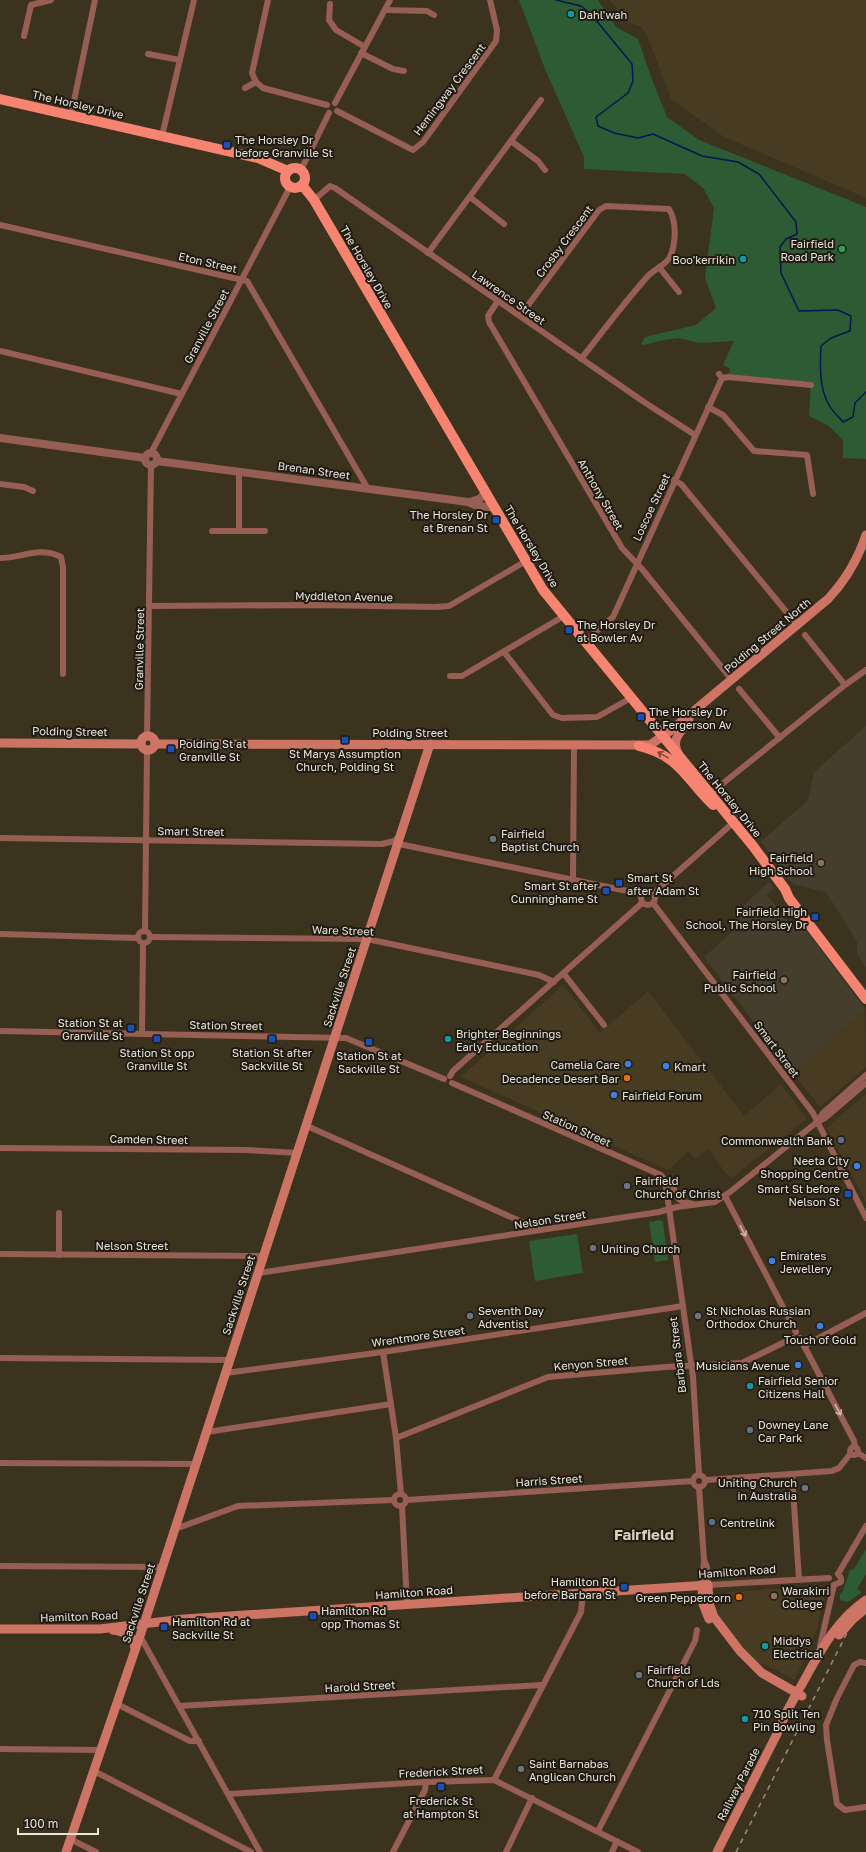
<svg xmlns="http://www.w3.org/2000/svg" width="866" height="1852" viewBox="0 0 866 1852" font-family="'Golos Text',sans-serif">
<rect width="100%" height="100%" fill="#3c331f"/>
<!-- built -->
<g fill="#473b21">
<path d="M610,0H866V198L724,137L671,99L647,35L640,26L628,23Z"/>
<path d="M563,985L600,1033L648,991L744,1116L781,1084L806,1117L805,1120L733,1177L728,1176L708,1149L695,1159L689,1151L668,1170L461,1077Z"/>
<path d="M865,1009L866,1067L820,1107L819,1106L793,1073Z"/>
<path d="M866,1094V1202L827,1129L828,1126Z"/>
<path d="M822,1586L826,1591L817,1628L806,1657L794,1680L763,1663L761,1666L751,1656L720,1618L718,1613L728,1592Z"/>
</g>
<!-- education -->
<g fill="#453e2d">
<path d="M866,726V968L857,953V941L826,892L792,884L761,842L808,800L814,772Z"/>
<path d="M769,882L774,888L767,895L794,929L800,925L805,929L865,1009L793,1073L704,957L740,925L733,915Z"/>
</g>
<!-- green -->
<g fill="#2d5b34">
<path d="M519,0H598L616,27L638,39L651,77L667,117L699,140L866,207V459L843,458V440L829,426L809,416L811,382L728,375L730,368L723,365L734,341L699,343L678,338L658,341L645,345L641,344L645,337L696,325L716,308L705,278L714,208L703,188L685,174L584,169V157L545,69Z"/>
<path d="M660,1220L663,1222L668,1260L655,1262L649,1222Z"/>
<path d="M577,1234L583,1273L535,1281L529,1241Z"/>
<path d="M866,1549V1574L857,1589L862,1592L848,1602L840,1600V1594L843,1591L850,1570L854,1569Z"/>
</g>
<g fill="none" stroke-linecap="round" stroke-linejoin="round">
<!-- stream -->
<path stroke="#021852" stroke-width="1.5" d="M556,0L581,6L591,14L632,64L633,81L628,93L596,117L598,126L614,133L638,138L653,134L702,156L738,162L759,174L796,222L797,234L786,239L780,247L781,273L799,311L838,310L851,316L850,331L831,338L821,346C820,365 819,388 829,405C832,411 839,417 843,422L853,417L855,403L866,392"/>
<!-- minor -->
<g stroke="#975e54" stroke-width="6">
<path d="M268,0L252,73L256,82L263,88L327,105"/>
<path d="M330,4L329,20L336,30L365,47"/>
<path d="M385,10L427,11L434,15"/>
<path d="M24,36L31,5L51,0"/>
<path d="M361,53L393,69L404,71"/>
<path d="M148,54L180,60"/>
<path d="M245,88L256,82"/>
<path d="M335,103L390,0"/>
<path d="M337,111L413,150L423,142L496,41L497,30L490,0"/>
<path d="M71,115L95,0"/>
<path d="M162,136L194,0"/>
<path d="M511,141L538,161L545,170"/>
<path d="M301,170L329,113"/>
<path d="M470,197L504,224"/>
<path d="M314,200L330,186L335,188L644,402L695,435"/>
<path d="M0,225L247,281L368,489"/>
<path d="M428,253L541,100"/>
<path d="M659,267L679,292"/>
<path d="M498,301L488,316L489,322L622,548L642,569L732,680"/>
<path d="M520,316L599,210L606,206L669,209C677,222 676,243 670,257C666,265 653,270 647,277C624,303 603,331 581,359"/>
<path d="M0,351L182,394"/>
<path d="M722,378L728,377L811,385"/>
<path d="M708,407L723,415L754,451L807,455L813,494"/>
<path d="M151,453L290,187"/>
<path d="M674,480L681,484L798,626"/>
<path d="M0,484L24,487L33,491"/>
<path d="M212,531H265"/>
<path d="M239,531V471"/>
<path d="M0,558C22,558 39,546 61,557L63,567V674"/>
<path d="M149,606L317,605L436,607L449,606L526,561"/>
<path d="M805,635L845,685"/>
<path d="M585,641L613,617L722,378L719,374"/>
<path d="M504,652L553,715L562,718L597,717L631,698"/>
<path d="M450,676H462L564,616"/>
<path d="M739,689L780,738"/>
<path d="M147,736L151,465"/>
<path d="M711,793L845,685L866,670"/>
<path d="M0,838L382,844L394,841L400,836"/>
<path d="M399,844L642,894"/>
<path d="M573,879L574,746"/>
<circle cx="648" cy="898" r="7"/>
<path d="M654,893L734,822"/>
<path d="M653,903L813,1113L866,1218"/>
<circle cx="144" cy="937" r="6"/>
<path d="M145,931L147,751"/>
<path d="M0,934L137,938"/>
<path d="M150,937L367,939L539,975L554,982"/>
<path d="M564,974L604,1025"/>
<path d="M0,1031L346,1038L444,1079"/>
<path d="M142,1033L143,944"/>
<path d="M450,1076L453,1071L642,903"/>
<path d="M452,1083L661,1175L665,1180L693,1377L699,1474"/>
<path d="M817,1122L823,1113L866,1075"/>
<path d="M307,1126L540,1230"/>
<path d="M0,1148L246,1150L298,1153"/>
<path d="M665,1180L673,1186C677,1200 678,1201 693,1204"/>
<path d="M725,1196L796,1332"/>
<path d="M0,1254L263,1256"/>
<path d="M59,1255V1213"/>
<path d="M259,1273L659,1212L677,1207L715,1202L730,1192L817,1122L825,1118L866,1083"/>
<path d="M800,1338L854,1441L855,1447"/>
<path d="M804,1346L866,1313"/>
<path d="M383,1352L396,1438L401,1494"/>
<path d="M0,1358L229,1360"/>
<path d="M226,1373L383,1352L683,1306"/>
<path d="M207,1432L391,1404"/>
<path d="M396,1438L548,1377L666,1367L742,1363L793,1338"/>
<circle cx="854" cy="1451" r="4"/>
<path d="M858,1453L866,1458"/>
<path d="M0,1463L197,1464"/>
<path d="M792,1474L799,1579"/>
<circle cx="699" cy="1481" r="6"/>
<path d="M706,1480L832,1471L839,1468L851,1453"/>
<path d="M699,1487L704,1560L702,1586"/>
<circle cx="400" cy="1500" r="6"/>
<path d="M407,1500L693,1481"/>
<path d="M402,1506L407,1604"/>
<path d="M175,1529L238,1506L394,1500"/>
<path d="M704,1560L707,1567L708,1585L829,1578"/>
<path d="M0,1566L162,1567"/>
<path d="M838,1574L866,1526"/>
<path d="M834,1585L841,1582V1578L838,1574"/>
<path d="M140,1636L260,1852"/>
<path d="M820,1646L834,1585"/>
<path d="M866,1663L860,1662L854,1665L837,1698L826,1725L827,1740L837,1804L845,1810L866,1807"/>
<path d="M117,1704L190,1741H199"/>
<path d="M179,1706L542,1685"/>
<path d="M0,1749L101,1750"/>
<path d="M94,1771L251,1852"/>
<path d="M494,1780L581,1612L583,1592"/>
<path d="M229,1794L426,1782L494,1780L638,1852"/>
<path d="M598,1831L695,1641L697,1630"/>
<path d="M70,1839L96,1852"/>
<path d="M393,1852L425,1790L426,1782"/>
<path d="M506,1852L532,1798"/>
<path d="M612,1852L617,1841"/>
</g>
<!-- tertiary -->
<g stroke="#975e54" stroke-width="8">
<path d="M0,438L145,458"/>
<circle cx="151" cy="459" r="6"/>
<path d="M157,461L468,502L475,505L495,508"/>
<path d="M469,502C476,500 484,500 484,490"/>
</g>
<!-- secondary -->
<g stroke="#cd7465" stroke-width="9">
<circle cx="148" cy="743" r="7"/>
<path d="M0,743L141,744"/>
<path d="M155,744L650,745L670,731L828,599C846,580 858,559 866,535"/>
<path d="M678,753C670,738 683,731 689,719"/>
<path d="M702,1586L703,1604L709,1619"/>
<path d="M0,1629H100L184,1619L708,1585L709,1603L714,1617L740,1651L762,1673L802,1696"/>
<path d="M113,1630C126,1632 134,1636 135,1649"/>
<path d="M66,1852L144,1624L430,744"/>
<path d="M717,1852L780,1728L785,1715L799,1689"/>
</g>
<!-- primary -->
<g stroke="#f78471" stroke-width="10">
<path d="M0,99L258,158L288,171"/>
<circle cx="295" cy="178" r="10"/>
<path d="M302,185L314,200L543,590L753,846L785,889L789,898L866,999"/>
<path d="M639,746C680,756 685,778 713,805"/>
</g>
<!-- rail -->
<path stroke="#978f7f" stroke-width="1.5" stroke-dasharray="5 5" stroke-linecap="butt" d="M736,1852L852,1623L866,1600"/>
<!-- secondary-bridge -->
<g stroke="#cd7465" stroke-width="9">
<path d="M839,1635L852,1620L866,1608"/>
<path d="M801,1686C819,1654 835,1621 866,1600"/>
</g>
</g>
<!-- one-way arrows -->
<defs><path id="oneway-shaft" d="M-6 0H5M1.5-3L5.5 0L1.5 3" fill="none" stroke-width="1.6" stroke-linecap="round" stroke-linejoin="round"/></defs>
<use stroke="#804a3d" href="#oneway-shaft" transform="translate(663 755) rotate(-151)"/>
<g stroke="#cdb5aa">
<use href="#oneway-shaft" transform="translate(743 1231) rotate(62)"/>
<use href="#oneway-shaft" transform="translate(838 1410) rotate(62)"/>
</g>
<!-- markers -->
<g fill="#0f9aa8" stroke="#1f1b13" stroke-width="1.5">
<circle cx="571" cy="14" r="4"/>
<circle cx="743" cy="259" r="4"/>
<circle cx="448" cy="1039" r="4"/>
<circle cx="750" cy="1386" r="4"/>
<circle cx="765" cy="1646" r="4"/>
<circle cx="745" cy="1719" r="4"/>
</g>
<g fill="#1a4fb4" stroke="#1f1b13" stroke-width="1.5">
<rect x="223" y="141" width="8" height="8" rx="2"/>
<rect x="492" y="516" width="8" height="8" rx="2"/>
<rect x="565" y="626" width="8" height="8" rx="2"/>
<rect x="637" y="713" width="8" height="8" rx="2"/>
<rect x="341" y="736" width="8" height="8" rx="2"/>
<rect x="167" y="745" width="8" height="8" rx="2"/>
<rect x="615" y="879" width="8" height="8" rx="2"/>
<rect x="602" y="887" width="8" height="8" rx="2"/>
<rect x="811" y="913" width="8" height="8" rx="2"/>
<rect x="127" y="1024" width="8" height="8" rx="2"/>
<rect x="153" y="1035" width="8" height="8" rx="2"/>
<rect x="268" y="1035" width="8" height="8" rx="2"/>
<rect x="365" y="1038" width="8" height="8" rx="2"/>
<rect x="844" y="1190" width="8" height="8" rx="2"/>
<rect x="620" y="1583" width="8" height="8" rx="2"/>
<rect x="309" y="1612" width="8" height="8" rx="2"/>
<rect x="160" y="1623" width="8" height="8" rx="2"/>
<rect x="437" y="1783" width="8" height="8" rx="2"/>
</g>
<circle fill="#2e9e5b" stroke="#1f1b13" stroke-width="1.5" cx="842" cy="249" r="4"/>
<g fill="#6b7280" stroke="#1f1b13" stroke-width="1.5">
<circle cx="493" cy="839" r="4"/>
<circle cx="627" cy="1186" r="4"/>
<circle cx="593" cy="1248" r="4"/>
<circle cx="470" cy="1316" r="4"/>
<circle cx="698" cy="1316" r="4"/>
<circle cx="805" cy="1488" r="4"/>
<circle cx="639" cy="1675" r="4"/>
<circle cx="521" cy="1769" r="4"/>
</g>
<g fill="#8d6e63" stroke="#1f1b13" stroke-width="1.5">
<circle cx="821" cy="863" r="4"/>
<circle cx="784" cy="980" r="4"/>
<circle cx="774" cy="1596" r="4"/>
</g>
<g fill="#3f7fe0" stroke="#1f1b13" stroke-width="1.5">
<circle cx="628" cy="1064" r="4"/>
<circle cx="666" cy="1066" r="4"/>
<circle cx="614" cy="1095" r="4"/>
<circle cx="857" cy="1166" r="4"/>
<circle cx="772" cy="1261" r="4"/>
<circle cx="820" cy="1326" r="4"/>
<circle cx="798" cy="1365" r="4"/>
</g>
<g fill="#e8710a" stroke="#1f1b13" stroke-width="1.5">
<circle cx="627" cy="1078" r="4"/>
<circle cx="739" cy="1597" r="4"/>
</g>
<g fill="#5c6f8a" stroke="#1f1b13" stroke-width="1.5">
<circle cx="841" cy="1140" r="4"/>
<circle cx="750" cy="1430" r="4"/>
<circle cx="712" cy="1522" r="4"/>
</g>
<g text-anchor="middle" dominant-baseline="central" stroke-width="4" stroke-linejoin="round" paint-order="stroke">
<!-- poi labels -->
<g font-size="11" fill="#eae4d8" stroke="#1f1b13" text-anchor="start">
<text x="579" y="14">Dahl'wah</text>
<text x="235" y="139">The Horsley Dr<tspan x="235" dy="13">before Granville St</tspan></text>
<text x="834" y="243" text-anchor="end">Fairfield<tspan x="834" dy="13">Road Park</tspan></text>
<text x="735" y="259" text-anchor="end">Boo'kerrikin</text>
<text x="488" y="514" text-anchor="end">The Horsley Dr<tspan x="488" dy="13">at Brenan St</tspan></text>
<text x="577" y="624">The Horsley Dr<tspan x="577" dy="13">at Bowler Av</tspan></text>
<text x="649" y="711">The Horsley Dr<tspan x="649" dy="13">at Fergerson Av</tspan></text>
<text x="179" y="743">Polding St at<tspan x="179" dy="13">Granville St</tspan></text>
<text x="345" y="753" text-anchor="middle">St Marys Assumption<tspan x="345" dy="13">Church, Polding St</tspan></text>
<text x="501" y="833">Fairfield<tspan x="501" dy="13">Baptist Church</tspan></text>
<text x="813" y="857" text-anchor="end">Fairfield<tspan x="813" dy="13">High School</tspan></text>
<text x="627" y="877">Smart St<tspan x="627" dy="13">after Adam St</tspan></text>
<text x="598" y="885" text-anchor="end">Smart St after<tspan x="598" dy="13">Cunninghame St</tspan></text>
<text x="807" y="911" text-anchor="end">Fairfield High<tspan x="807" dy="13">School, The Horsley Dr</tspan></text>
<text x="776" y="974" text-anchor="end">Fairfield<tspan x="776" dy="13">Public School</tspan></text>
<text x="123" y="1022" text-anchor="end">Station St at<tspan x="123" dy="13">Granville St</tspan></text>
<text x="456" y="1033">Brighter Beginnings<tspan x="456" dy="13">Early Education</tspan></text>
<text x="157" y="1052" text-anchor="middle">Station St opp<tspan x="157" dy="13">Granville St</tspan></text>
<text x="272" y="1052" text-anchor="middle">Station St after<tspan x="272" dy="13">Sackville St</tspan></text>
<text x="369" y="1055" text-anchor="middle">Station St at<tspan x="369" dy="13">Sackville St</tspan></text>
<text x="620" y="1064" text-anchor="end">Camelia Care</text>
<text x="674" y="1066">Kmart</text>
<text x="619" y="1078" text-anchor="end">Decadence Desert Bar</text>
<text x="622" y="1095">Fairfield Forum</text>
<text x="833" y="1140" text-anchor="end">Commonwealth Bank</text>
<text x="849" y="1160" text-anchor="end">Neeta City<tspan x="849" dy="13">Shopping Centre</tspan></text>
<text x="635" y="1180">Fairfield<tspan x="635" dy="13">Church of Christ</tspan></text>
<text x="840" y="1188" text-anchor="end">Smart St before<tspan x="840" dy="13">Nelson St</tspan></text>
<text x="601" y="1248">Uniting Church</text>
<text x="780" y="1255">Emirates<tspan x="780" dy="13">Jewellery</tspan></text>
<text x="478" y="1310">Seventh Day<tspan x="478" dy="13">Adventist</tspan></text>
<text x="706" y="1310">St Nicholas Russian<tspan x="706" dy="13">Orthodox Church</tspan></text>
<text x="820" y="1339" text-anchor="middle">Touch of Gold</text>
<text x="790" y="1365" text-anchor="end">Musicians Avenue</text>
<text x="758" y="1380">Fairfield Senior<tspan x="758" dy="13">Citizens Hall</tspan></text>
<text x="758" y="1424">Downey Lane<tspan x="758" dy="13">Car Park</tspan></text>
<text x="797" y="1482" text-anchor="end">Uniting Church<tspan x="797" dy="13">in Australia</tspan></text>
<text x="720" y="1522">Centrelink</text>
<text x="616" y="1581" text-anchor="end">Hamilton Rd<tspan x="616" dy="13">before Barbara St</tspan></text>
<text x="782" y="1590">Warakirri<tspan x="782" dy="13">College</tspan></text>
<text x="731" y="1597" text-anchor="end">Green Peppercorn</text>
<text x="321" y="1610">Hamilton Rd<tspan x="321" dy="13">opp Thomas St</tspan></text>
<text x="172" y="1621">Hamilton Rd at<tspan x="172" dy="13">Sackville St</tspan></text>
<text x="773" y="1640">Middys<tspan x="773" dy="13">Electrical</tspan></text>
<text x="647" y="1669">Fairfield<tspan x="647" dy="13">Church of Lds</tspan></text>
<text x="753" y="1713">710 Split Ten<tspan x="753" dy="13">Pin Bowling</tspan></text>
<text x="529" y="1763">Saint Barnabas<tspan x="529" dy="13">Anglican Church</tspan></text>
<text x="441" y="1800" text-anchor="middle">Frederick St<tspan x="441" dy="13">at Hampton St</tspan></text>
</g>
<!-- street labels -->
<g font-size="11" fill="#eae4d8" stroke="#1f1b13">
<text transform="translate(449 89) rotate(-53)">Hemingway Crescent</text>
<text transform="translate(78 104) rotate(13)">The Horsley Drive</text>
<text transform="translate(564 241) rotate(-53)">Crosby Crescent</text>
<text transform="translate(208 262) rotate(13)">Eton Street</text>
<text transform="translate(367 267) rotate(60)">The Horsley Drive</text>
<text transform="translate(509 297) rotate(35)">Lawrence Street</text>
<text transform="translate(206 326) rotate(-62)">Granville Street</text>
<text transform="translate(314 470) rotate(8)">Brenan Street</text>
<text transform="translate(601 494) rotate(60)">Anthony Street</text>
<text transform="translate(651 507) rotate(-65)">Loscoe Street</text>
<text transform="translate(532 546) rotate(59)">The Horsley Drive</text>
<text transform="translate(344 596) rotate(1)">Myddleton Avenue</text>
<text transform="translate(767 635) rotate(-40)">Polding Street North</text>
<text transform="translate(139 649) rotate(-89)">Granville Street</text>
<text transform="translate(70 731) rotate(1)">Polding Street</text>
<text x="410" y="732">Polding Street</text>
<text transform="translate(730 799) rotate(51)">The Horsley Drive</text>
<text transform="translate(191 831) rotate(1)">Smart Street</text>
<text transform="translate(343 930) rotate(2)">Ware Street</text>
<text transform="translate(339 987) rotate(-72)">Sackville Street</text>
<text transform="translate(226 1025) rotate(1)">Station Street</text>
<text transform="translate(777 1049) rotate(53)">Smart Street</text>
<text transform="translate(577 1128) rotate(24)">Station Street</text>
<text transform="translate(149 1139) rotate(1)">Camden Street</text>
<text transform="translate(550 1219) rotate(-9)">Nelson Street</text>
<text x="132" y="1245">Nelson Street</text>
<text transform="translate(238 1295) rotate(-72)">Sackville Street</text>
<text transform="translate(418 1336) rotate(-8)">Wrentmore Street</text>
<text transform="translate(677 1355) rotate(-97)">Barbara Street</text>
<text transform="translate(591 1363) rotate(-5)">Kenyon Street</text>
<text transform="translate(549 1480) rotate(-4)">Harris Street</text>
<text transform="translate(737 1571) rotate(-4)">Hamilton Road</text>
<text transform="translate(414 1592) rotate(-4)">Hamilton Road</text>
<text transform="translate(138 1603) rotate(-72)">Sackville Street</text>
<text transform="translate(79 1616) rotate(-2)">Hamilton Road</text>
<text transform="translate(360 1686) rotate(-3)">Harold Street</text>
<text transform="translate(441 1771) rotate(-3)">Frederick Street</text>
<text transform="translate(738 1784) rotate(-63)">Railway Parade</text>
</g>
<!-- district labels -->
<g font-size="15" font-weight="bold" fill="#d9cdb5" stroke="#1f1b13">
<text x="644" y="1534">Fairfield</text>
</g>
</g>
<!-- scale -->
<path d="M18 1828v6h80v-6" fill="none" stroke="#eae4d8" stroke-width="2"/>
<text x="24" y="1828" font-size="12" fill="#eae4d8" stroke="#1f1b13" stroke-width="3" paint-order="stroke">100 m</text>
</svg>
